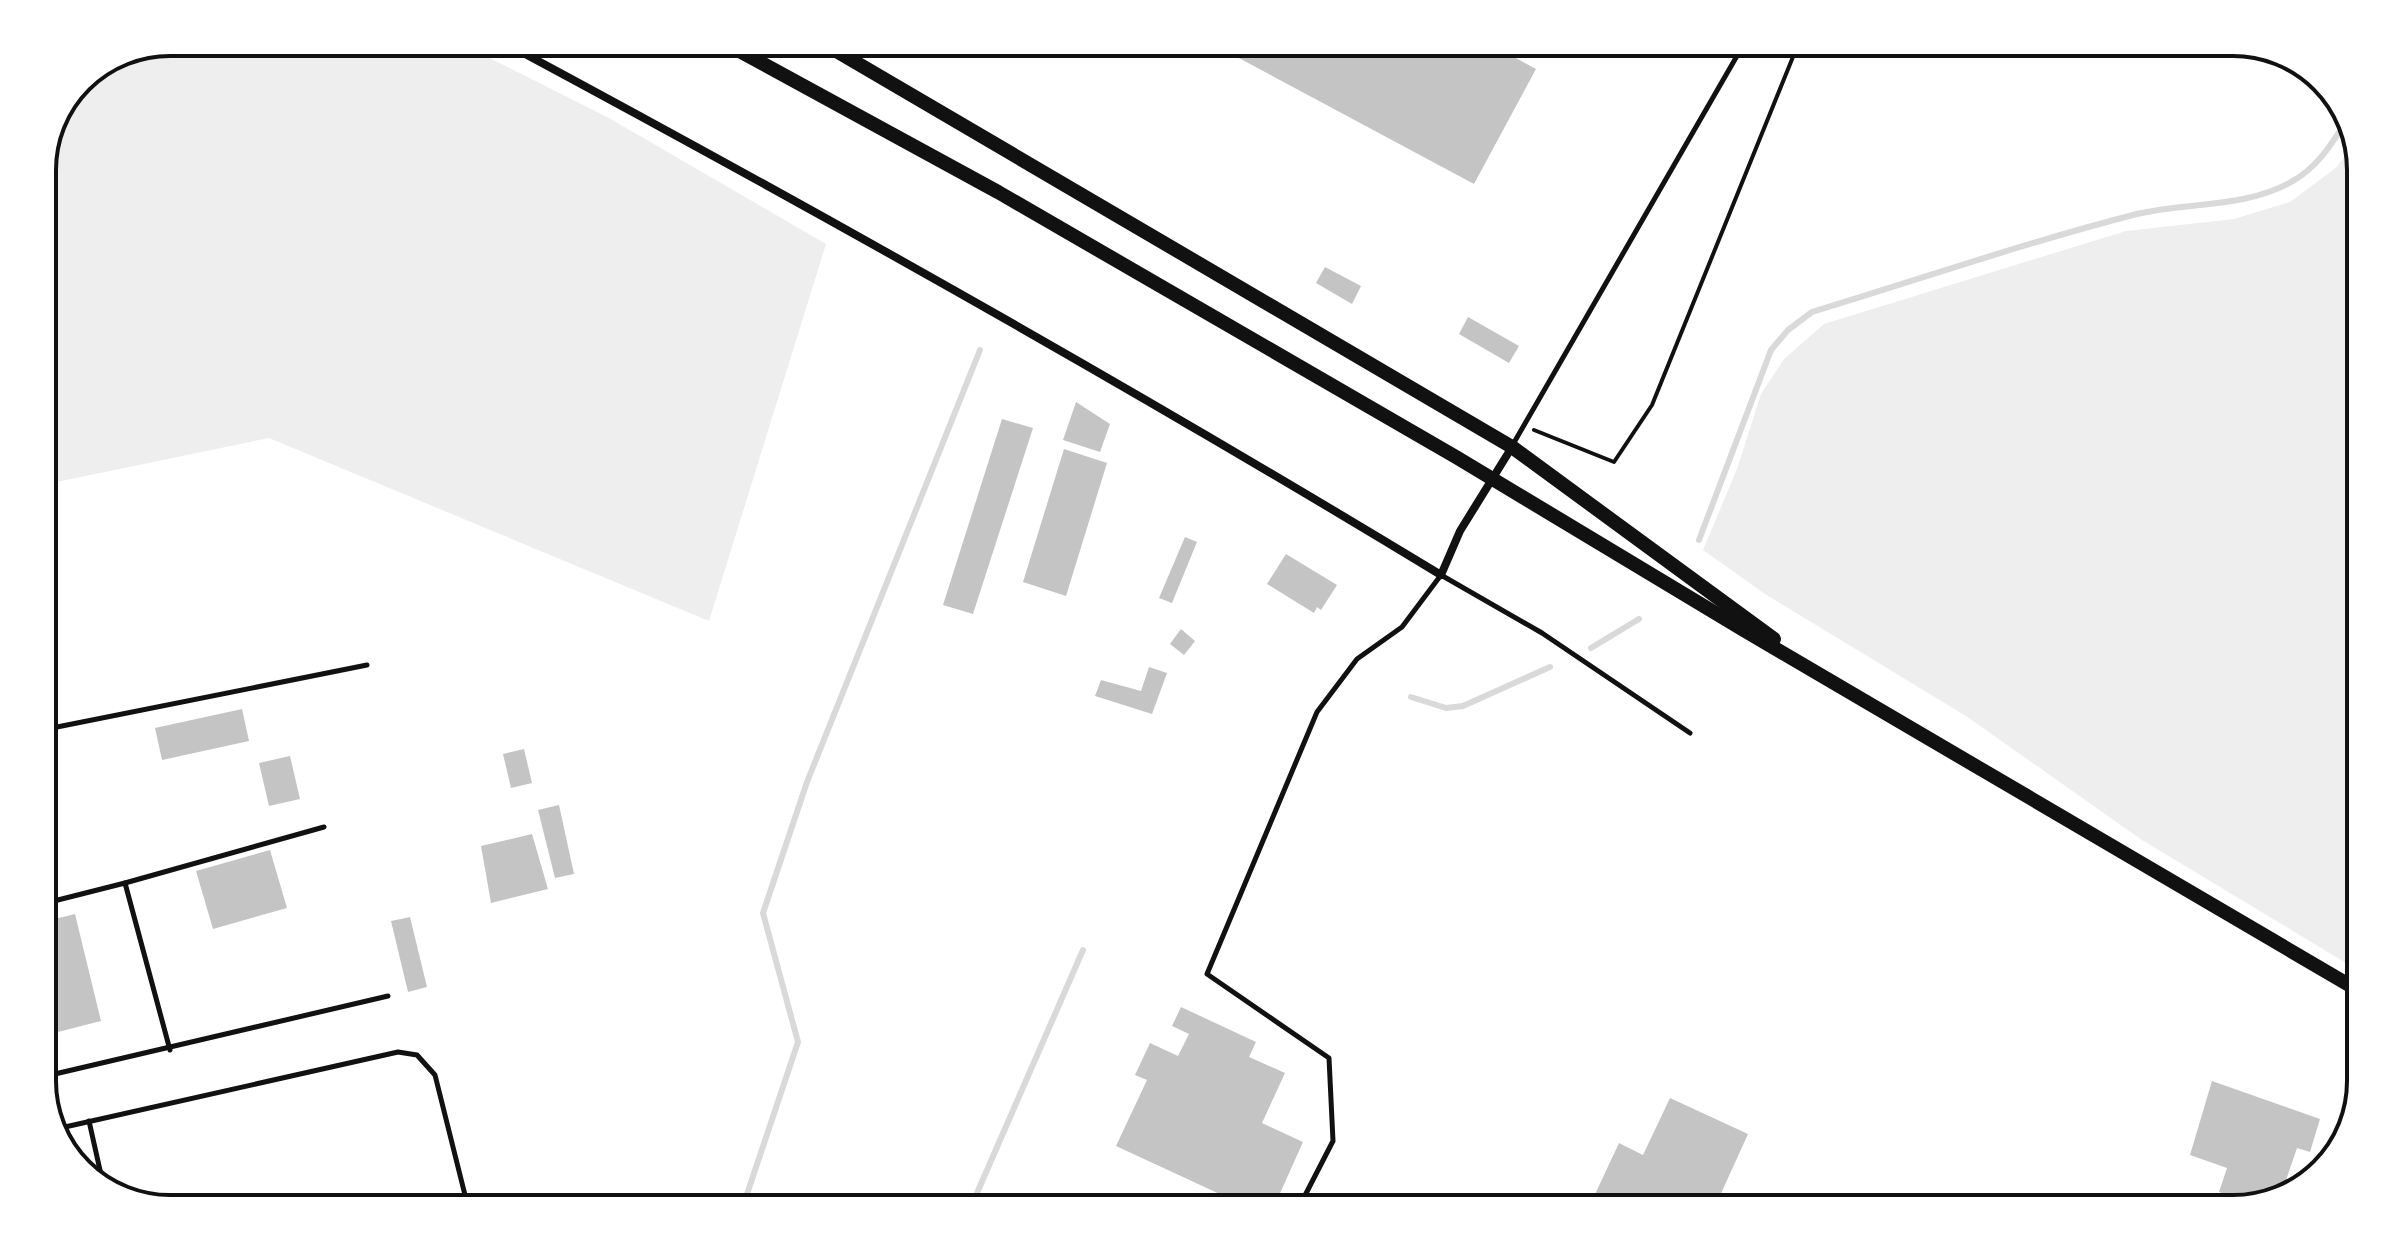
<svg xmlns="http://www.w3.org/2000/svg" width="2403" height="1251" viewBox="0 0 2403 1251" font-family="Commissioner,sans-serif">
<rect width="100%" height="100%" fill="#fff"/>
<!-- green -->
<g fill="#eee">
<path d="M170,42H458L609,118L826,244L709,621L269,438L42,485V162L80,79Z"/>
<path d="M2354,142L2361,162V972L2142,840L1966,716L1765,594L1703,550L1737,469L1761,394L1784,359L1824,324L2126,231L2234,219L2290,202L2337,167Z"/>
</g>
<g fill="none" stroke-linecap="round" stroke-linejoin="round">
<!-- stream -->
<g stroke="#d9d9d9" stroke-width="6">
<path d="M1699,540L1771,350L1788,330L1812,312C1921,279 2027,242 2137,214C2186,202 2246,208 2291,182C2317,168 2331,145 2347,120"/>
<path d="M1591,648L1639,619"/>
<path d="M1411,697L1446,708L1463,706L1550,667"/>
<path d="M742,1209L798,1042L763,913L807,782L980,350"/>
<path d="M970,1209L1083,950"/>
</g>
</g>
<!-- building -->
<g fill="#c4c4c4">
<path d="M1209,42H1486L1536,69L1474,184Z"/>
<path d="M1325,267L1361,286L1352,304L1316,283Z"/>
<path d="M1468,317L1519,346L1509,363L1459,334Z"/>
<path d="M1076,402L1110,424L1100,452L1063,440Z"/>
<path d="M1002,419L1033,428L973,614L943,605Z"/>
<path d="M1064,449L1107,463L1066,596L1023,582Z"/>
<path d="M1185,537L1197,542L1172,603L1159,598Z"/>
<path d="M1286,554L1337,585L1321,610L1317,607L1314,613L1267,584Z"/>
<path d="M1181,629L1195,641L1184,655L1170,644Z"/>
<path d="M1149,667L1167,673L1152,714L1095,696L1101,680L1141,691Z"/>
<path d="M242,709L249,741L162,760L155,728Z"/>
<path d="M524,749L532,783L511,788L503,754Z"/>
<path d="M290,756L300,799L269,806L259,763Z"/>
<path d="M559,805L574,874L555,878L538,810Z"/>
<path d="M532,834L548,889L491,903L481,846Z"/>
<path d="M270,850L287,908L213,929L196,871Z"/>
<path d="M75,914L101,1021L42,1036V922Z"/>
<path d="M410,917L427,987L408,992L391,921Z"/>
<path d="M1181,1007L1256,1042L1249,1057L1285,1073L1262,1123L1303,1142L1273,1209H1252L1116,1146L1147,1080L1135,1075L1150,1043L1178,1056L1189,1034L1172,1026Z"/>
<path d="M2212,1081L2320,1119L2310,1152L2297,1148L2281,1195L2252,1203L2219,1192L2227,1168L2190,1155Z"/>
<path d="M1670,1098L1748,1134L1714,1209H1599L1590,1205L1619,1143L1643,1155Z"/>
</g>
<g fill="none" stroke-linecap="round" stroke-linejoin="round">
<!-- path -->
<path stroke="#111" stroke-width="4" d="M1534,430L1614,462L1652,405L1799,42"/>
<!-- service -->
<g stroke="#111" stroke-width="5">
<path d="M1512,446L1745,42"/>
<path d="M42,730L367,665"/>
<path d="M125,883L324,827"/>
<path d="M42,904L125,883L170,1050"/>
<path d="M42,1077L388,996"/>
<path d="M89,1121L104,1188"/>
<path d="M56,1129L398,1052L417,1055L435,1075L465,1195L462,1209"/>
<path d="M1054,1208L1057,1209"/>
<path d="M1298,1209L1333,1141L1329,1058L1207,974L1317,712L1357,659L1402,627L1441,575L1542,633L1690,733"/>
</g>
<!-- minor -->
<path stroke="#111" stroke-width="8" d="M503,42C820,212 1133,388 1441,575L1460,531L1512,447"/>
<!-- tertiary -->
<g stroke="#111" stroke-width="14">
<path d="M723,42L998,192L1456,457L1742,629L2361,992"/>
<path d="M821,42L1512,447L1774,639"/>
</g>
</g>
<!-- crop -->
<path d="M0 0H2403V1251H0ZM170 56H2233A114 114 0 0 1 2347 170V1081A114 114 0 0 1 2233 1195H170A114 114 0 0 1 56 1081V170A114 114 0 0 1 170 56Z" fill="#fff" fill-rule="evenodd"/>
<path fill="none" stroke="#111" stroke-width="4" d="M170 56H2233A114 114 0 0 1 2347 170V1081A114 114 0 0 1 2233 1195H170A114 114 0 0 1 56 1081V170A114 114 0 0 1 170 56Z"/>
</svg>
